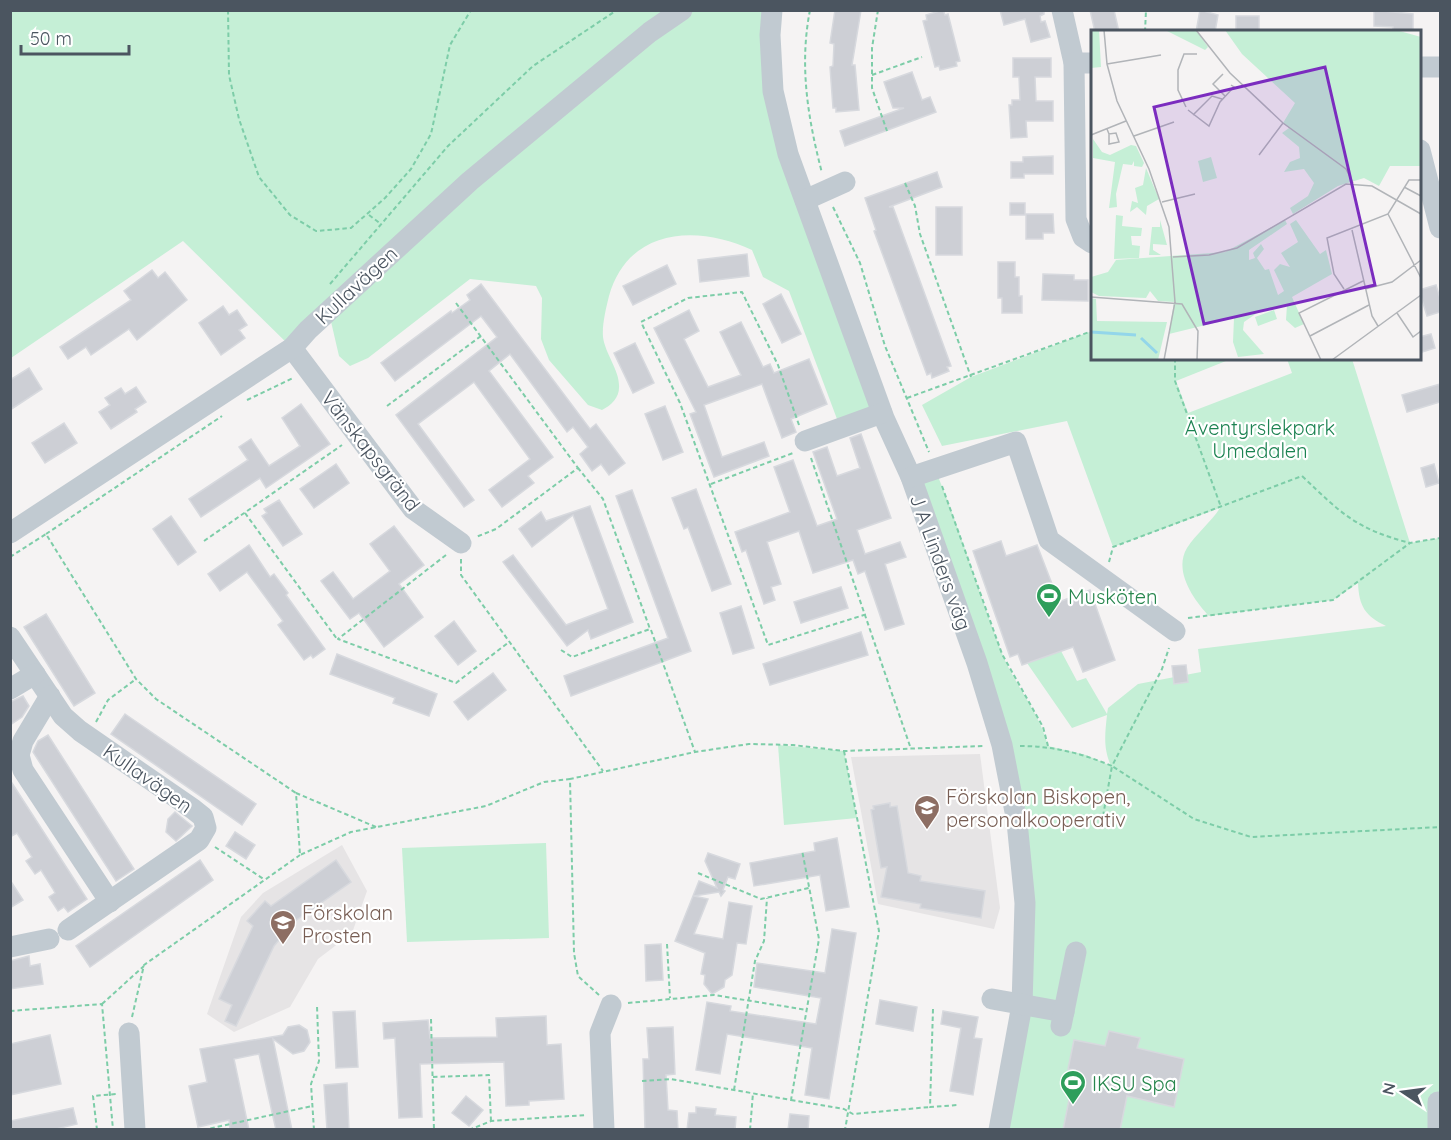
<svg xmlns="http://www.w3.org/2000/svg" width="1451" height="1140" viewBox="0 0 1451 1140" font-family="Quicksand,sans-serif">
<rect width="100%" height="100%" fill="#f5f3f3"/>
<!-- education -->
<g fill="#e6e4e5">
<path d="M980,754L1000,908L994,929L878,904L851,757Z"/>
<path d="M342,845L367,891L352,933L318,959L290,1007L234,1032L207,1014L241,917L263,893Z"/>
</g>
<!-- green -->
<g fill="#c5efd6">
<path d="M11,11H772L771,70L882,413L840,427L789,291L763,277L752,250C697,224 628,228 609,296C606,308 602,325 603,337C605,353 619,370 619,385C620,397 612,405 602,410L588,405L549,360L541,339L542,298L536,286L470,279L368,358L350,366L339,356L329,313L292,348L183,241L11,358Z"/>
<path d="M1092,331V358L1231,359L1176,381L1188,413L1292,373L1287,359H1352L1410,543L1440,538V1129H999L1015,1046L1017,822L911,477L935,469C960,529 978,591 1001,651C1014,685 1039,711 1048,746L1086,755L1111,766C1103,748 1105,734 1107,715L1072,728L1027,663L1061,651L1077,681L1086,678L1107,714L1108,708L1138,684L1201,672L1198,649L1386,626C1365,616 1359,606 1358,583L1333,600L1209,616C1194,600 1173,571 1187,548C1196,534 1211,522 1220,508L1113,547L1067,421L942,446L922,405L971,377Z"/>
<path d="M778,745L844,751L857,818L784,825Z"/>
<path d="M546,843L549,938L407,942L402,848Z"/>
</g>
<!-- building -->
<g fill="#cdcfd5" stroke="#d7d9de" stroke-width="1.5">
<path d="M835,10H861L852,65H855L859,110L836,112V108H833L830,67L833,66L834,44L830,43Z"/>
<path d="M943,10L945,15L948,14L960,61L956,62L957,66L940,70L939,66L935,67L923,21L927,20L926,15Z"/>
<path d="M1000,10H1044V14L1040,16L1041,22L1045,21L1050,37L1031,42L1025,19L1004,25Z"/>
<path d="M1090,10H1114L1119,32H1095Z"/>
<path d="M1200,10L1218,15L1215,32H1196Z"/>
<path d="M1374,10L1413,14V32H1393V27L1374,26Z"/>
<rect x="1236" y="16" width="23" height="16"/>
<path d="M1013,58H1051V77H1035L1036,101H1053V121H1026L1027,137L1011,138L1009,105H1012V100H1020L1019,77H1013Z"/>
<path d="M912,72L922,100L930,97L936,112L845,146L840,131L904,108H893L884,82Z"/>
<path d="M1053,156V174H1024V178H1011V162H1023V157Z"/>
<path d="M937,172L942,187L889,207H893L951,366L947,367L949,371L932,378L931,373L927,375L874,231L876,230L865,198Z"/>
<rect x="1010" y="203" width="15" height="12"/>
<rect x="936" y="207" width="26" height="48"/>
<path d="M1026,214H1053L1054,233H1043V239H1026Z"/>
<path d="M747,254L749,276L700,282L698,260Z"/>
<path d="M998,262H1015V277H1019V296H1022V313H1002V298H998Z"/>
<path d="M667,265L676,284L633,305L623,286Z"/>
<path d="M152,270L158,278L165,272L187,300L137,340L129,329L91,355L86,347L68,359L60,347L131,300L124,291Z"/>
<path d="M1043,274L1074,275V280H1088V301L1042,300Z"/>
<path d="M481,284L590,429L596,424L625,463L609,475L601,464L592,471L580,454L588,447L573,427L567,432L510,354L489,371L553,457L528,476L534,483L502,507L489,490L530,459L474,382L418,424L474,500L464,507L396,415L497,337L481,316L395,381L381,363L451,311L452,313L470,300L467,295Z"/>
<path d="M1436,285L1440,298V312L1427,316L1419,290Z"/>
<path d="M781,294L801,334L782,343L763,304Z"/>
<path d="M223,306L229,315L237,310L247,325L239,330L245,338L221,355L199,323Z"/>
<path d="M689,310L699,331L684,339L708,387L741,375L720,332L741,322L763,367L770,364L774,373L809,359L827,404L791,419L796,432L782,438L762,384L704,405L722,457L764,442L769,456L714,477L690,414L696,412L654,328Z"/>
<path d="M1431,334L1435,348L1419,353V337Z"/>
<path d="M635,343L654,383L633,393L614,353Z"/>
<path d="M29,368L42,389L10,410V380Z"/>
<path d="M1440,384V402L1407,412L1402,395Z"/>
<path d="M136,387L146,402L135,409L137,412L111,429L99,412L110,405L105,398L121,388L125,394Z"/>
<path d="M301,404L330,444L266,488L260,478L201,517L189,499L248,460L239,447L251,439L269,466L300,446L282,418Z"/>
<path d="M665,406L683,452L663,460L645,414Z"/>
<path d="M64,423L77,443L45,463L32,443Z"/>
<path d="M861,434L891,518L857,530L865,554L900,542L906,557L885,564L904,624L885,630L865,571L858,574L853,560L813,573L799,531L767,542L781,584L771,587L775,600L764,604L746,550L742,552L735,532L790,512L774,467L793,460L817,526L837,519L813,452L827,447L837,476L860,468L850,438Z"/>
<path d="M336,464L349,483L314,508L300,489Z"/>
<path d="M1434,464L1439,483L1426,487L1421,468Z"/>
<path d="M696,489L731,584L712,591L688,527L684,529L672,498Z"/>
<path d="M632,490L691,651L571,696L564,676L668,638L616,496Z"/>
<path d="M279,500L302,534L283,546L262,516L267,513L264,509Z"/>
<path d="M590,506L633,622L591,639L588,630L567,646L503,562L513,555L566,625L608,609L573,515L532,547L519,529L541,512L546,521Z"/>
<path d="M171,516L196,552L178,565L153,529Z"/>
<path d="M394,526L424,565L399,584L423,617L384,647L359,613L350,619L321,581L333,572L353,599L390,571L370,544Z"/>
<path d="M1001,541L1006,556L1037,545L1059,602L1090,590L1115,660L1083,672L1073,647L1022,665L1018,654L1010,657L973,551Z"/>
<path d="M249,545L270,577L274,574L288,593L286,595L325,649L313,658L311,655L304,660L278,625L283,621L247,572L220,591L208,574Z"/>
<path d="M841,587L848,608L801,623L794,602Z"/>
<path d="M741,606L754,648L733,654L720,613Z"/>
<path d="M46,614L95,693L74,706L24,627Z"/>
<path d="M454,621L476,651L458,665L435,636Z"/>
<path d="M861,632L868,655L770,685L763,664Z"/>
<path d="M337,654L437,694L429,716L393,703L395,698L330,674Z"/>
<path d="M1186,665L1188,682L1174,684L1172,666Z"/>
<path d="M493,673L506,690L468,720L454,702Z"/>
<path d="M23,696L29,706L22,717L10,725V702Z"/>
<path d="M125,714L256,804L242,825L111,734Z"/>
<path d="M48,735L134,869L116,881L33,752L38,741Z"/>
<path d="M10,780L87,899L68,912L64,907L58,911L49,897L55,893L53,889L41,870L35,874L26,861L32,857L17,833L10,837Z"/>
<path d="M890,803V807L897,806L908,873L921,876L920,881L985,891L981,918L920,908L921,904L881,897L887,867L881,868L871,810L874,809L873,806Z"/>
<path d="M175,812L192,826L176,841L166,832L168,819Z"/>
<path d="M235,832L255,845L246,859L226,846Z"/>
<path d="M837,838L849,907L826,911L820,875L754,886L750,863L815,851L814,843Z"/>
<path d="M708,853L740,864L735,879L728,877L723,890L725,891L721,896L719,892L694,896L708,899L694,934L723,939L729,902L752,906L746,944L737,943L732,975L725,980L724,987L712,994L704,984L705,975L701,974L705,953L675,941L699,881L717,888L705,861Z"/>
<path d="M200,860L213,880L90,967L76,946Z"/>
<path d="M336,860L351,882L295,921L274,946L236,1026L225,1021L232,1005L219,999L253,926L247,921L265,901L271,906Z"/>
<path d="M10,880L23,900L10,908Z"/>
<path d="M832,929L856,933L829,1099L805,1095L812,1048L727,1034L720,1074L696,1070L707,1002L731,1006L730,1011L816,1024L821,998L754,987L757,963L825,973Z"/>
<path d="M661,944L663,980L646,981L645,945Z"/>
<path d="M29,956L30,966L40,964L43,984L10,989V961Z"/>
<path d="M880,1000L917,1007L913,1031L876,1024Z"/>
<path d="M355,1011L358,1067L336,1068L333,1012Z"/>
<path d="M943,1011L978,1017L974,1038L982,1039L973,1095L950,1091L961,1028L941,1024Z"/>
<path d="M546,1016L547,1045L561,1044L564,1099L529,1101V1105L506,1106L504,1062L420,1064L422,1117L399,1118L395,1038L384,1039L383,1023L428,1020L430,1038L497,1037L496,1018Z"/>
<path d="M299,1025L307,1030L310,1042L304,1051L293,1054L273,1039L292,1130H276L259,1054L234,1059L249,1130H230L229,1120L198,1127L189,1086L207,1082L200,1049L283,1035L288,1027Z"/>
<path d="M673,1027L675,1074L666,1075L668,1110L677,1111L678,1130H645L643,1059H649L647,1028Z"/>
<path d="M1109,1031L1140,1038L1137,1048L1184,1059L1174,1107L1127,1096L1120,1130H1063L1075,1070L1068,1069L1074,1040L1105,1046Z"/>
<path d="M50,1035L61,1084L10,1095V1044Z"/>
<path d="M347,1083L349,1130H327L324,1085Z"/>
<path d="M466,1096L483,1110L469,1126L452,1113Z"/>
<path d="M696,1107L716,1109L715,1115L736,1117L735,1130H687L689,1113H696Z"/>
<path d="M73,1108L77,1124L52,1130H10V1121Z"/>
<path d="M790,1114L809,1116L808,1130H788Z"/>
</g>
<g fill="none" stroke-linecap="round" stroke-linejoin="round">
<!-- path -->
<g stroke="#7dcda8" stroke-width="2" stroke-dasharray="4.5 3" stroke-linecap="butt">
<path d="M228,10L229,75L239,119L259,177L290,215L316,231L351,228L385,198L411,169L431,134L450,45L471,10"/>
<path d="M810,10C799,66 808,119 822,173"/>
<path d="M878,10L872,48V88L887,131"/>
<path d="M1145,32L1146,10"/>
<path d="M872,75L922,57"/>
<path d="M905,183L915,206L920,234L971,377"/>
<path d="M833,207L860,263L885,346L929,452"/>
<path d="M369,215L381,224"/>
<path d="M330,284L448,146L533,66L617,10"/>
<path d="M456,303L578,468L496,529L476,537"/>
<path d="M1175,358V381L1221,507"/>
<path d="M907,398L1092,331"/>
<path d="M247,400L293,378"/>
<path d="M387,406L481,336"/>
<path d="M799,425L778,365L742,292L688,298L641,322L680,403L768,645L867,614"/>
<path d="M811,458L911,749"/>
<path d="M711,484L793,453"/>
<path d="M942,486L1002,654L1043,727L1048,746"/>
<path d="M245,513L337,639"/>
<path d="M46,534L222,416"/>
<path d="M204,541L342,445"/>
<path d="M446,555L338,639L456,683L509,642"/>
<path d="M10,557L46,534L136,679L156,699L296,793"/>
<path d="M461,559V575L603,771"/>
<path d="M1109,562L1113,547L1302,476C1342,514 1356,529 1410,543"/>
<path d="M1188,618L1333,600L1410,543L1440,538"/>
<path d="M651,630L695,752"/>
<path d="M561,650L572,657L650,629L603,499L578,468"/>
<path d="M96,722L108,700L136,679"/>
<path d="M1020,746C1053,746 1081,753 1112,766L1162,669L1169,648"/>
<path d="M844,751L879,931L845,1130"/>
<path d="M1103,816L1112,766L1194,819L1251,837L1440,827"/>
<path d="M376,827L296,793L300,855L351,832L486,806L544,782L570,779"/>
<path d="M215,847L265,880"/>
<path d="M698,873L761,899L809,888"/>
<path d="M667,944L670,998"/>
<path d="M599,995L578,976L574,953L570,779L695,752L749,744L793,745L844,751L983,746"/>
<path d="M628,1003L714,995L807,1010"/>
<path d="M102,1004L144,966"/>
<path d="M933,1009L930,1107L958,1105"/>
<path d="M10,1011L102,1004L113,1130"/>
<path d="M132,1017L144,965L300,855"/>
<path d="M431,1019L434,1130"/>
<path d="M433,1077L489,1075L491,1121"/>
<path d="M642,1081L671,1079L791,1100L819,939L802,850"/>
<path d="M734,1090L755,961L764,941L767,898"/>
<path d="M791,1100L844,1109L853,1114L930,1107"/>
<path d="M97,1130L93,1096L116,1094"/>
<path d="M203,1130L312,1106"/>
<path d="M314,1130L311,1084L319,1061L317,1006"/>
<path d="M469,1130L491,1121L587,1115"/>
<path d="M750,1130L753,1093"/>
</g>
<!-- minor -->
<g stroke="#c1cad1" stroke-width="21">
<path d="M772,10L770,35L773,91L788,154L884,418L911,477L977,663L1002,745L1017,822L1025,903L1022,1005L999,1130"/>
<path d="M1062,10L1074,63L1076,219L1083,237L1092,243"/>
<path d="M1074,63H1092"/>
<path d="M1420,67H1440"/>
<path d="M1420,150L1440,228"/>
<path d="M805,200L845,182"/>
<path d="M292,348L413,509L461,543"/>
<path d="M805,441L882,413"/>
<path d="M911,477L1016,442L1049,540L1175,631"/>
<path d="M10,533L292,348L308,330L470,181L650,32L682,10"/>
<path d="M10,637L63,716L80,731L193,809L203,817L206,828L199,840L68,930"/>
<path d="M10,689L35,674"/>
<path d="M50,696L23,741L19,755L23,770L110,902"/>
<path d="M10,947L49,939"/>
<path d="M992,999L1064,1012"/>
<path d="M1061,1026L1076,952"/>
<path d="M129,1033L135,1130"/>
<path d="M604,1130L600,1033L611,1005"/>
<path d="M1438,1130V1102"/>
</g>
</g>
<!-- icons -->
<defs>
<symbol id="stadium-pin" viewBox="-11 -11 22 30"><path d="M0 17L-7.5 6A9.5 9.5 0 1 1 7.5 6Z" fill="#2e9e5b" stroke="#fff"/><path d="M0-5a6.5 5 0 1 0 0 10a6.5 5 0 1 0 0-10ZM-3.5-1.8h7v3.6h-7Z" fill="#fff"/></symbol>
<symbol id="school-pin" viewBox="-11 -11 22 30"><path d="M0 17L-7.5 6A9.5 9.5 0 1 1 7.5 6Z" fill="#8d6e63" stroke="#fff"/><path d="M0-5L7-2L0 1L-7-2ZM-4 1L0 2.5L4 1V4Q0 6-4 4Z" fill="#fff"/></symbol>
</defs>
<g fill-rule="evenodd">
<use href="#stadium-pin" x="1034" y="581" width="30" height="40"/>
<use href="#school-pin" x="912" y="793" width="30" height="40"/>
<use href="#school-pin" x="268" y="908" width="30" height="40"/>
<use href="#stadium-pin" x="1058" y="1068" width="30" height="40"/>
</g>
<g text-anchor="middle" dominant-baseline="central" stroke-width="4.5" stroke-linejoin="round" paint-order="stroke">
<!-- street labels -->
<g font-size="20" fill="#4b5560" stroke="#fff">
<text transform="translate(356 285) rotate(-43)">Kullavägen</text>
<text transform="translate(371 451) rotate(52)">Vänskapsgränd</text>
<text transform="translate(941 562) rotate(70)">J A Linders väg</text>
<text transform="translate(148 778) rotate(35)">Kullavägen</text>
</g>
<!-- park labels -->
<g font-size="20" fill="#1b8251" stroke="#fff">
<text x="1260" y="427">Äventyrslekpark<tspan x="1260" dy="23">Umedalen</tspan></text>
</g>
<!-- leisure labels -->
<g font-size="20" fill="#27864d" stroke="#fff" text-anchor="start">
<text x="1068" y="596">Musköten</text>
<text x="1092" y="1083">IKSU Spa</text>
</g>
<!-- education labels -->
<g font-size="20" fill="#785e54" stroke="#fff" text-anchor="start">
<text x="946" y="796">Förskolan Biskopen,<tspan x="946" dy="23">personalkooperativ</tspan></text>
<text x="302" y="912">Förskolan<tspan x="302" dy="23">Prosten</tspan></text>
</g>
</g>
<!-- overview -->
<g transform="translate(1091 30)">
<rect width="330" height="330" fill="#f5f3f3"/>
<path d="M0,0H8L10,37L0,38ZM74,0H105L117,17L114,20ZM134,0H305L330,7V136H299L288,156L273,148L247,156L202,184L199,178L217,166L223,153L213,139L193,142L199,132L209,128L208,117L191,103L198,98L192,93L204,73L151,24ZM2,109L11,122L19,125L40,115L45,116L53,133L51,137L43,136V131L41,135L32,134L25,164L26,177L18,178L24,132L2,128ZM120,127L126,148L112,152L107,131ZM55,138L68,169L56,176L55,185L46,177L39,182L41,171L47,173L44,158L52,155ZM25,185L32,186L31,196L51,198L50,206H40L41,215L49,216L48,228L23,229ZM69,190L76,215L62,214V220L70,225H58L61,197H69ZM194,190L196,194L158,220V230L164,228L162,223L170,214L173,219L166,228L174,240L178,239L187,265L193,261L183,240L189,234L199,237L190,223L207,212L199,194L205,190L229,224L235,220L241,244L201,267L213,294L204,298L195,290L196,275L169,281L153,292L152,300L173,324L147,327L142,312L143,288L78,304L83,272L67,271L59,261L55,268L8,266L0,262V247L17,242L25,230L134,222ZM0,268L5,269L6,291L76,292L67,330H0ZM183,280L186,289L167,296L164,287Z" fill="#c5efd6"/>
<path fill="none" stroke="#93d6ea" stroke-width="3" d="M0,302L45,305M50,308L66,323"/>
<path fill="none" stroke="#b1b4b8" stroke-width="1.5" d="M13,0L16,34L26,71L58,139L78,197L84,272L73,330M105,0L139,43L192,93L255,139L262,153M16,34L70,25M132,44L122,54L134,66M95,77L87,60V40L93,24H106M97,80L118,96L129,72L143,57L140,55M102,85L121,66L131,69M16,99L18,104L25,103L28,112L18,114V104M0,105L35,91M43,106L83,92M168,125L192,93M313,157L330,166M71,172L104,164M297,184L330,248M261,200L281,286L287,296M82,227L118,225L146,218L255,154L281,156L330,184M253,259L243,244L236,208L297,184L318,150H330M274,259L301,252L330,230M0,267L91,274L107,301L106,330M306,283L322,307L330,301M219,306L278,275M230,330L208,283L272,251M241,330L330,265"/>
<path fill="#7b2cbf" fill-opacity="0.15" stroke="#7b2cbf" stroke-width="3" d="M234,37L284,255L113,294L63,77Z"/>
<rect width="330" height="330" fill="none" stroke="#4b5560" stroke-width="3"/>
</g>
<!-- border -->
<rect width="1451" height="1140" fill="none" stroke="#4b5560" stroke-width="24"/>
<!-- north arrow -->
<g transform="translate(1403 1092) rotate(283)" stroke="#ffffff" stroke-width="4.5" paint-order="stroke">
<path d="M0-4.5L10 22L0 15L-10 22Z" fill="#4b5560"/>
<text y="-9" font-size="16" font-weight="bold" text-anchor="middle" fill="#4b5560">N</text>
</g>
<!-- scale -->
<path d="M21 45v9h108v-9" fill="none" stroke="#4b5560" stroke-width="3"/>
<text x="30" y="45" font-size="18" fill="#4b5560" stroke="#ffffff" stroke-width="4.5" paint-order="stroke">50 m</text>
</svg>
